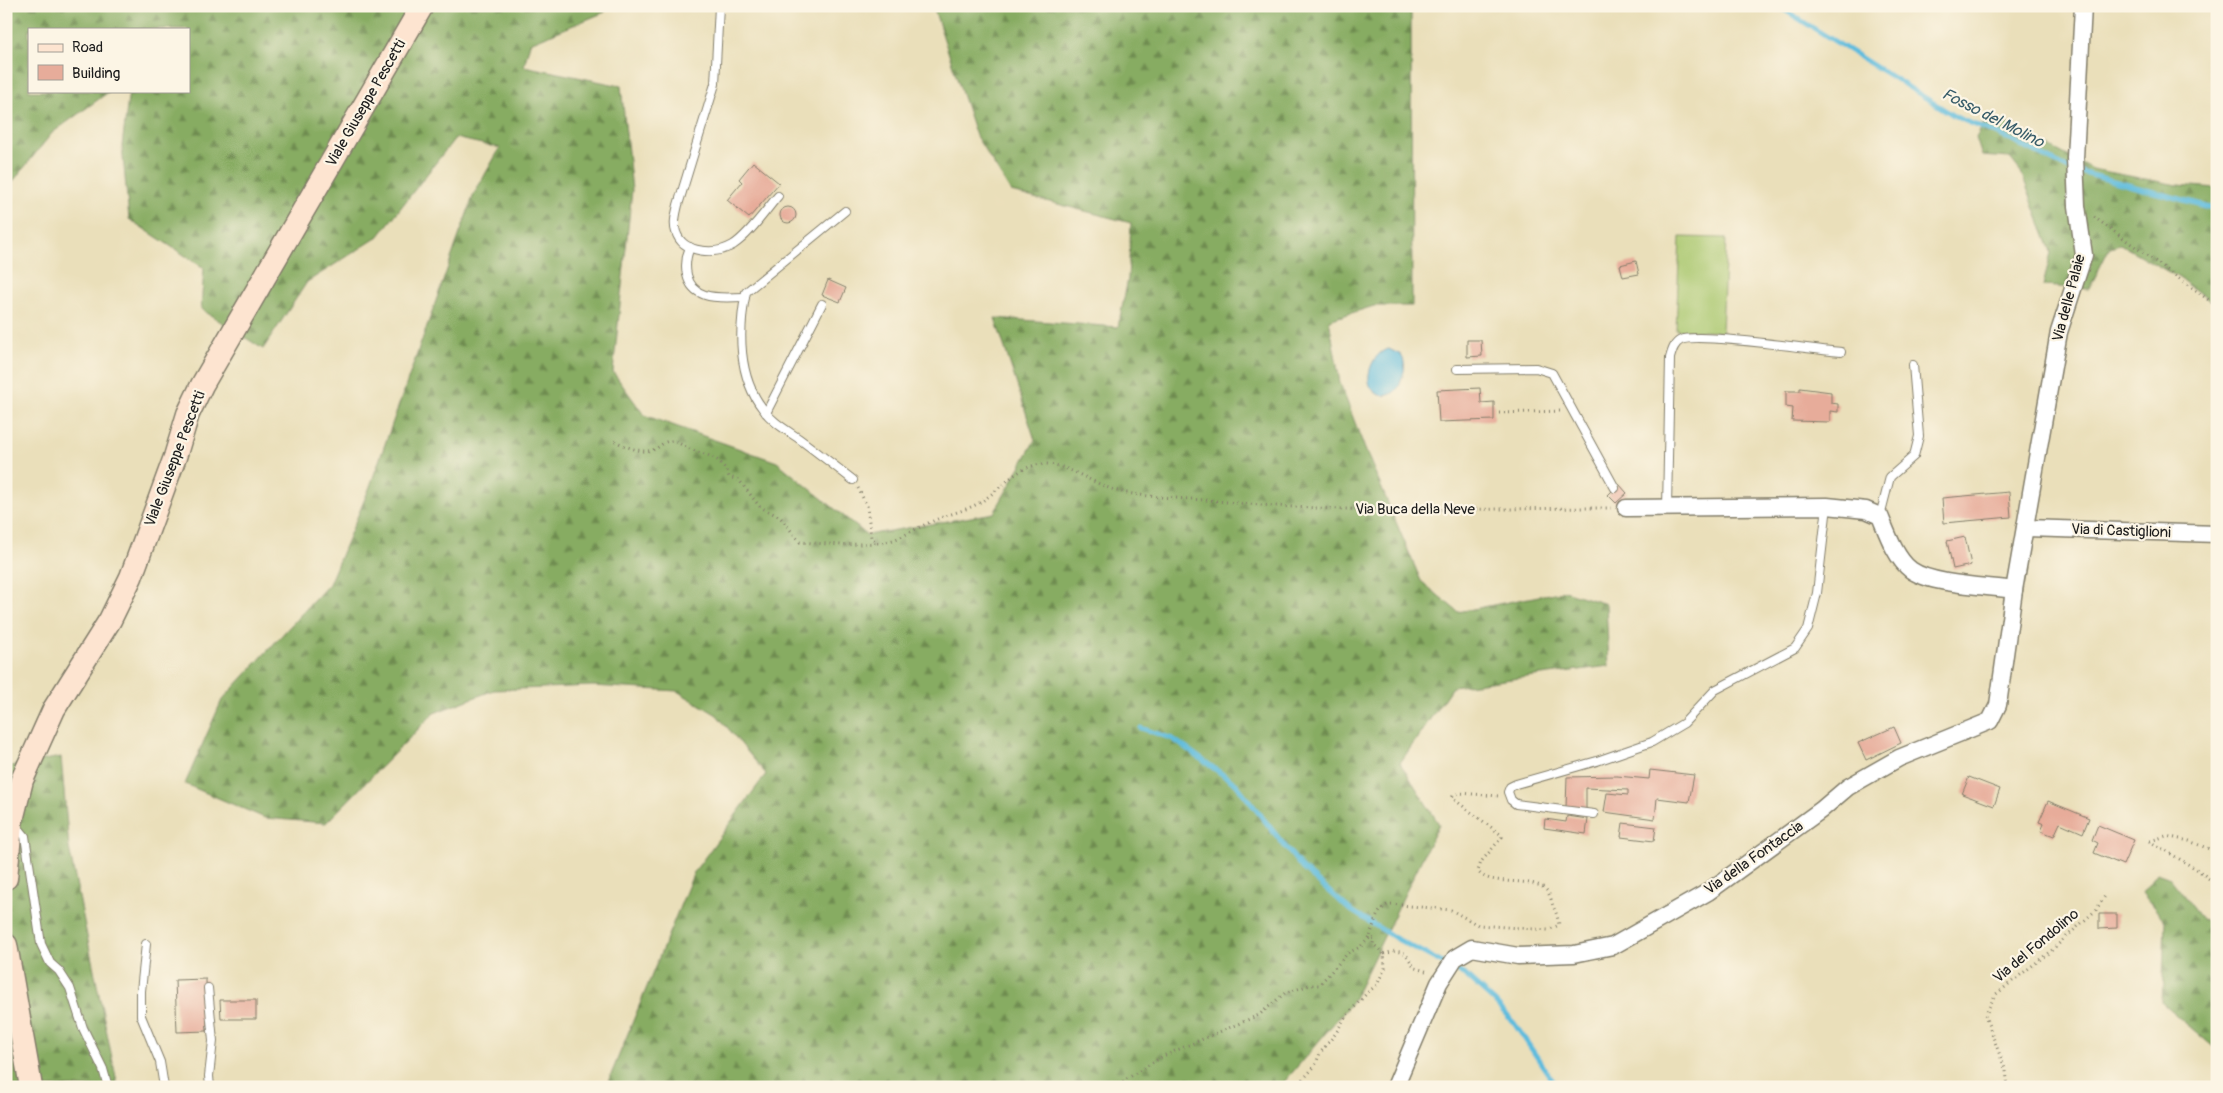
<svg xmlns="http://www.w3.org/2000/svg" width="2223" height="1093" viewBox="0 0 2223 1093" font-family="Pangolin,sans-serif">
<defs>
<pattern id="forest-firs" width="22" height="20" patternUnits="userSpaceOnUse" patternTransform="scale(1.25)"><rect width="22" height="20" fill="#87ac62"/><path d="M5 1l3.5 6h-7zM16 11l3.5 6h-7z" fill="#6e8b50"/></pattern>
</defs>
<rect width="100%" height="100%" fill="#fcf5e5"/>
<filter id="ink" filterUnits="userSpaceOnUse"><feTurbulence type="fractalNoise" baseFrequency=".02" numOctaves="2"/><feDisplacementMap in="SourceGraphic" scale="10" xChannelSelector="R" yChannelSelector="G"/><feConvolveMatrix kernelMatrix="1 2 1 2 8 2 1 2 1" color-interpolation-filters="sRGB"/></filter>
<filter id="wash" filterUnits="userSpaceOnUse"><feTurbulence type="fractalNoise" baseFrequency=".0096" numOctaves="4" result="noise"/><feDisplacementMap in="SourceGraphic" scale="20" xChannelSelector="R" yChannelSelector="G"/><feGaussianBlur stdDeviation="1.12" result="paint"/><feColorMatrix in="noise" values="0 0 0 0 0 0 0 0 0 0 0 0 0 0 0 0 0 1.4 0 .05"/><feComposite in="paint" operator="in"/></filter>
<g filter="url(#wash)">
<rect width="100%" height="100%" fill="#eadfba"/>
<!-- forest -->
<g fill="url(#forest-firs)" stroke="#52643f">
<path d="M6,6H604L605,12L530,43L524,66L621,86L632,190L613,372L644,415L777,462L867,535L994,513L1035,440L995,318L1118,327L1128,279L1131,223L1011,192L976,136L933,6H1411L1412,306H1374L1329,320L1340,383L1365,449L1421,581L1458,612L1564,591L1606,604L1609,666L1452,687L1400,763L1439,824L1352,1002L1280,1087H606L694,872L766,774L717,715L677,691L593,686L494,690L434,713L326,823L265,818L185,784L222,700L329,584L369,489L474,194L500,148L455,138L378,237L307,282L263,349L201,309L204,268L129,219L122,146L129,91H189V29H29V91H110L52,133L6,190Z"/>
<path d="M1989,114L2092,169L2177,185L2217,188V306L2179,278L2120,244L2110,247L2089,289L2043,286L2051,252L2021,172L2010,158L1982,156L1976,138Z"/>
<path d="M61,757L69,848L118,1087H6V767Z"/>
<path d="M2157,873L2170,878L2202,919L2217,923V1050L2162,1003L2165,921L2142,893Z"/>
</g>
<!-- garden -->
<path fill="#aac86f" stroke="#637246" d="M1680,237L1726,238L1722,332L1676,330Z"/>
<!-- water -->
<path fill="#5fbcdd" stroke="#3e6c7c" d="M1389,349L1401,355C1407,364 1404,372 1401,381C1398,394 1382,402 1372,389C1363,377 1374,351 1389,349Z"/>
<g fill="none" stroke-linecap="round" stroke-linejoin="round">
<!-- stream -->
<g stroke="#5fbcdd" stroke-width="5">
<path d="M1778,6L1958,118L2000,135L2069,169L2217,209"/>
<path d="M1141,728L1173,739L1236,784L1302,868L1349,909L1397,939L1465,975L1494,1001L1514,1023L1557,1087"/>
</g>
</g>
<g id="blocks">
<!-- building -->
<g fill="#e7ac9a">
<path d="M753,162L779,183L749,218L727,200L742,182L739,179Z"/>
<circle cx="788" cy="215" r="8"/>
<path d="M1636,261L1639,274L1623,277L1620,265Z"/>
<path d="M828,280L846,288L840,302L822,295Z"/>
<path d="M1467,340H1481L1482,356L1467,357Z"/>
<path d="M1480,388L1481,403L1494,402V420L1439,422L1437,390Z"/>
<path d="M1800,388L1831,392V403L1838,404V412L1830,411V422L1792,421L1793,408L1786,407V391H1800Z"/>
<path d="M1619,484L1627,493L1616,503L1608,495Z"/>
<path d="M2009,492L2011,517L1944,523L1942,498Z"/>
<path d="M1965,537L1971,565L1953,569L1947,541Z"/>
<path d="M1894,727L1901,743L1866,760L1858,743Z"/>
<path d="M1650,770L1694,775L1689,802L1657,798L1655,819L1604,812L1607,793L1628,795V790L1586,788V810L1566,808L1567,777L1617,776L1649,779Z"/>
<path d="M1969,777L2000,789L1994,806L1962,794Z"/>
<path d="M2048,801L2089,818L2083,833L2060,823L2054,836L2041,831L2044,824L2039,822Z"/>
<path d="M1567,816L1588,819L1586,834L1544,828L1545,819L1566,822Z"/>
<path d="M1623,823L1656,827L1654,841L1621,837Z"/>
<path d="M2098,825L2134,840L2123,865L2094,853L2098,843L2092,840Z"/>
<path d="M2099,914H2117V928L2099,929Z"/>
<path d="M206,979L207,1031L177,1032L175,980Z"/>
<path d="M220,1000H256V1019H221Z"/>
</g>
</g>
</g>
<g filter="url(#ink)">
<use href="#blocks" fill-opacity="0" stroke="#837e6b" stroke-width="1"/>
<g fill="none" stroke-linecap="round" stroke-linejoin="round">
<defs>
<g id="lane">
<path d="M719,6L715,84L678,205C676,214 673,223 676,232C683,254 716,255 733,245C749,235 766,210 778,196"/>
<path d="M845,211L746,292C738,331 738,377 763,409C772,422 785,429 798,438C817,452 835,466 853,480"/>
<path d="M690,247C683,264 684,288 705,295C717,299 732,297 745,297"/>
<path d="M1457,369L1536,368L1552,373L1615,488"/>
<path d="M766,413L822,304"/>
<path d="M1667,508L1670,358C1672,351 1674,343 1681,340C1698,332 1815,350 1841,352"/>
<path d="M1880,516L1890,477L1914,456L1919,436L1913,365"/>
<path d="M1594,814L1516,804L1511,800L1508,792L1510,787L1516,784L1597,761L1652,742L1684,723L1715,690L1795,648L1808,629L1817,593L1827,506"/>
<path d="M14,829L20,830L25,836L41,944L50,963L59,971L70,988L83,1028L103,1069L108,1087"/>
<path d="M146,944L141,991V1016L160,1062L164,1087"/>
<path d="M208,988L213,1041L209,1076L210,1087"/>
</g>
<g id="street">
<path d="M1626,508L1827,506L1866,510L1880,516C1887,533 1896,559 1911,570C1932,585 1987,586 2014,590"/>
<path d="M2025,528L2217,534"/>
<path d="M1395,1087L1439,983L1455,958L1472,948L1518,956L1574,954L1613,946L1708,892L1821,810L1848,787L1899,758L1990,721L1998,705L2014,590L2059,332L2084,255L2077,206L2075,158L2083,6"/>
</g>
<g id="secondary">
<path d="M6,878L11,824L22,780L54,709L110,620L131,577L175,457L188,414L202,385L422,6"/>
<path d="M6,945L31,1087"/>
</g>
</defs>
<!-- lane casing -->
<use href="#lane" stroke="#837e6b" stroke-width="10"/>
<!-- street casing -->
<use href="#street" stroke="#837e6b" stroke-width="19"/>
<!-- secondary casing -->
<use href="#secondary" stroke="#837e6b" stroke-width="25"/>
<!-- path -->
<g stroke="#837e6b" stroke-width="3" stroke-dasharray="1 4" stroke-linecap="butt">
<path d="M2094,217L2217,306"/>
<path d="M1499,413L1561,411"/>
<path d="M615,441C625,446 643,455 655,449C661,446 665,440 673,441C678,442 685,447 690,449C710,457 720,455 729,477L739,480L760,507L780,517L800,542L842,545L876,543"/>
<path d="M858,488L867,506L871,537L877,543C896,543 915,528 933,521C948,514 965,511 979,503C1001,490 1015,466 1043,464C1065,462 1097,487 1122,492C1152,498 1185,498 1217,501C1347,515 1480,508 1611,508"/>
<path d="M2149,841L2198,870L2217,885"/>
<path d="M2150,841L2166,836L2189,841L2217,852"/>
<path d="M1384,954L1395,951L1405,953L1415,968L1429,972"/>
<path d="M1114,1087L1163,1056L1259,1015L1285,993L1310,985H1319L1348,953L1360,947L1371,937"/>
<path d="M1296,1087L1315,1066L1320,1053L1336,1033L1346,1016L1369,991L1377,985L1385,968L1384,954L1373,944L1374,939L1370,937C1374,924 1377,908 1390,904L1451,910L1478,925L1548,930L1559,925C1558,918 1556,912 1553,906C1552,902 1550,895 1547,891C1535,875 1488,888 1478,871L1481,862L1502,837L1500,834L1455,800L1453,796L1459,793L1499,796"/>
<path d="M2008,1087L2006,1071L1985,1016L1995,995L2052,950L2096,910L2105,896"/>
</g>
<!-- lane -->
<use href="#lane" stroke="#fff" stroke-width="8"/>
<!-- street -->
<use href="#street" stroke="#fff" stroke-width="16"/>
<!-- secondary -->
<use href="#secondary" stroke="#fde4d0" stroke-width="22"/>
</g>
</g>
<g text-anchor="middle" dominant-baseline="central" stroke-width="4.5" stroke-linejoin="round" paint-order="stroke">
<!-- street labels -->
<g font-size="15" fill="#1c1c1c" stroke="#fcf5e5">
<text transform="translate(366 103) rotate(-60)">Viale Giuseppe Pescetti</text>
<text transform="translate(2069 298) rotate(-75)">Via delle Palaie</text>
<text transform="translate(175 459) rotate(-69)">Viale Giuseppe Pescetti</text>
<text x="1415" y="509">Via Buca della Neve</text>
<text transform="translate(2121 531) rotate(2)">Via di Castiglioni</text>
<text transform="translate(1754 858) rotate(-35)">Via della Fontaccia</text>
<text transform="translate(2036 946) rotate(-40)">Via del Fondolino</text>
</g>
<!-- water labels -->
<g font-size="16" font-style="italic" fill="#375c69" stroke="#fcf5e5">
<text transform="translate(1993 118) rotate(27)">Fosso del Molino</text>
</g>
</g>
<!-- margin -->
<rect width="2223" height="1093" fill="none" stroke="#fcf5e5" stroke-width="25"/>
<!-- legend -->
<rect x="28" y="28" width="162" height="65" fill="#fcf5e5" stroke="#a29e95"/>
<rect x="38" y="44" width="25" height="8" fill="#fde4d0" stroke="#a29e95"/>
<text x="72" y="52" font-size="15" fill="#1c1c1c">Road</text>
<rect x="38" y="65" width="25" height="15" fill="#e7ac9a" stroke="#a29e95"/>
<text x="72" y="78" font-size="15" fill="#1c1c1c">Building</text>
</svg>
